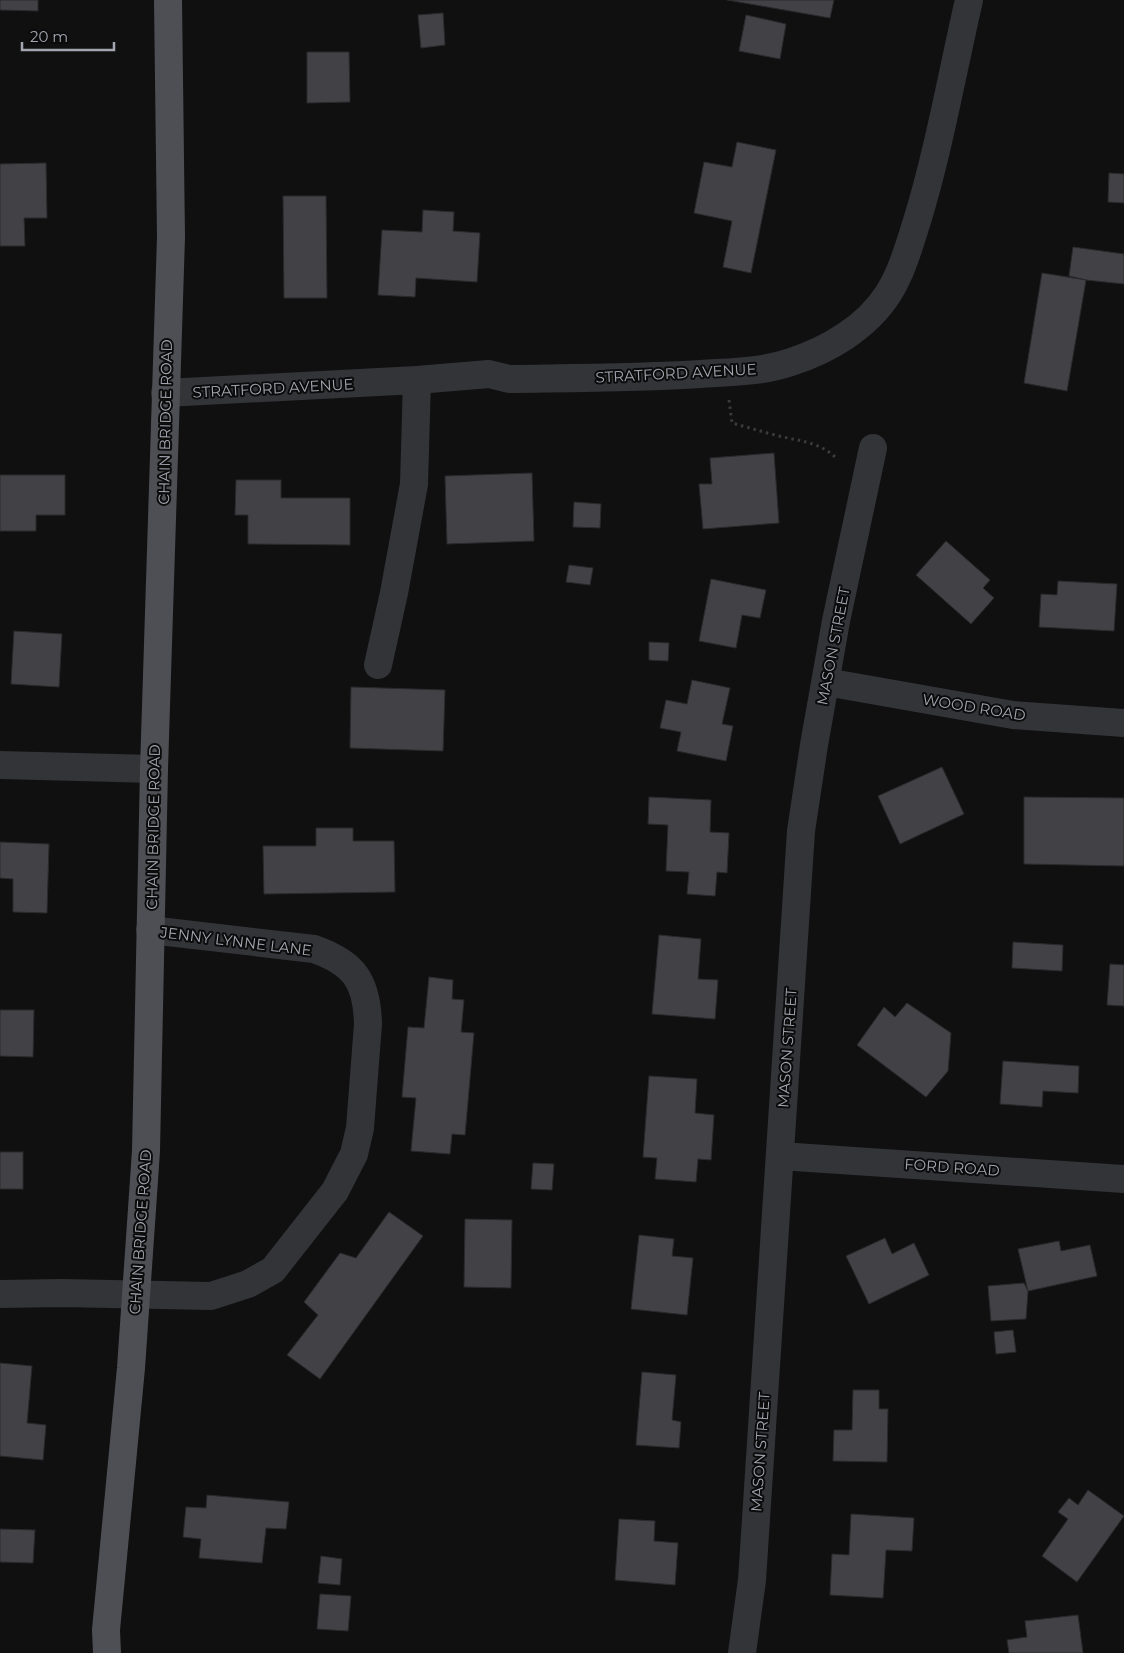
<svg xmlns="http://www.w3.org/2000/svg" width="1124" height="1653" viewBox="0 0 1124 1653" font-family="Montserrat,sans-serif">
<rect width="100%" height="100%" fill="#101011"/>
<!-- building -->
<g fill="#424246" stroke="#2a2a2d">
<path d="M0,0H38V11L0,10Z"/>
<path d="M727,0H834L830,18Z"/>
<path d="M443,13L445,45L421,48L418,15Z"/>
<path d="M746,15L786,24L780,59L739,51Z"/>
<path d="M307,52H349L350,102L307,103Z"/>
<path d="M737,142L776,150L751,273L723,267L732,221L694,213L704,162L732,167Z"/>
<path d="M46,163L47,218H24L25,246H0V164Z"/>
<path d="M1109,173L1124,174V203L1108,202Z"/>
<path d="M283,196H326L327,298H284Z"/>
<path d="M423,210L454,212L453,231L480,233L477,282L416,278L415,297L378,295L382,230L422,232Z"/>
<path d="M1073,247L1124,254V284L1086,280L1069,276Z"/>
<path d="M1042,273L1086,280L1067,391L1024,383Z"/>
<path d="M774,453L779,523L703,529L699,484H712L710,458Z"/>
<path d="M532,473L534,541L447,544L445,476Z"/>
<path d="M0,475H65V515H36V531H0Z"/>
<path d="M236,480H281V498H350V545L248,544V515H235Z"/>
<path d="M574,502L601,504L600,528L573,527Z"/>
<path d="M946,541L990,580L983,588L994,598L971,624L916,575Z"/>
<path d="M569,565L593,568L590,585L566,582Z"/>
<path d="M711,579L766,590L760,618L742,615L736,648L699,641Z"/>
<path d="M1058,581L1117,584L1114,631L1039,627L1041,594L1057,595Z"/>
<path d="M14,631L62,634L59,687L11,684Z"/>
<path d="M649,642L669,643L668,661L649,660Z"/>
<path d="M692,680L730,688L722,724L733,726L726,761L677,751L681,732L660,728L666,700L687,704Z"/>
<path d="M351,687L445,690L443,751L350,748Z"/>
<path d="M942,767L964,814L900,844L878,796Z"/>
<path d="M649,797L711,800L710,832L729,833L727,873L717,872L715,896L687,894L689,872L666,871L668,825L648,824Z"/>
<path d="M1024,797L1124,798V866L1024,864Z"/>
<path d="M316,828H353V841H394L395,892L264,894L263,846H316Z"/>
<path d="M0,842L49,844L47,913L13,912V879L0,878Z"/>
<path d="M659,935L701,939L698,979L718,980L715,1019L652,1014Z"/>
<path d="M1013,942L1063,945L1062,971L1012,968Z"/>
<path d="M1110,964L1124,965V1006L1107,1005Z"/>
<path d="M429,977L453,980L452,999L464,1000L461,1032L474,1033L465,1135L452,1134L450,1154L411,1151L416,1098L402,1097L408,1027L424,1028Z"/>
<path d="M907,1003L951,1033L948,1071L926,1097L857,1045L884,1007L895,1017Z"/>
<path d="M0,1010H34L33,1057L0,1056Z"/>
<path d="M1003,1061L1079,1066L1078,1093L1043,1091L1042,1107L1000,1104Z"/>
<path d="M649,1076L697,1079L695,1113L714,1115L711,1160L698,1159L696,1182L655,1179L657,1158L643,1157Z"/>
<rect x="0" y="1152" width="23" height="37"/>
<path d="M533,1163L554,1164L552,1190L531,1189Z"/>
<path d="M389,1212L423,1236L320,1379L287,1355L318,1315L304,1302L340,1253L356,1258Z"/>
<path d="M465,1219L512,1220L511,1288L464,1287Z"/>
<path d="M639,1235L674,1239L672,1256L693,1258L687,1315L631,1309Z"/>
<path d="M885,1238L892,1254L914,1243L929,1275L869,1304L846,1256Z"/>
<path d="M1059,1241L1061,1251L1090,1245L1097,1276L1028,1291L1018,1249Z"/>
<path d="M1024,1283L1028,1291L1026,1319L991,1321L988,1286Z"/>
<path d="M1013,1330L1016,1352L996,1354L994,1332Z"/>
<path d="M0,1363L32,1366L27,1423L46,1425L43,1460L0,1456Z"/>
<path d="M642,1372L676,1375L672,1420L681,1422L679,1448L636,1445Z"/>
<path d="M853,1390H879V1409H888L887,1462L833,1461L834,1430H852Z"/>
<path d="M1088,1490L1124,1516L1077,1582L1042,1556L1068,1519L1058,1512L1069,1498L1078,1505Z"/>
<path d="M207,1495L289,1502L286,1529L266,1528L262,1563L199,1558L201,1539L183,1537L186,1507L206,1508Z"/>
<path d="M851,1514L914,1518L912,1551L886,1550L883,1598L830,1595L832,1554L849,1555Z"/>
<path d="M619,1519L655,1521L654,1541L678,1543L675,1585L615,1580Z"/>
<path d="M0,1529L35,1530L33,1563L0,1562Z"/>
<path d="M321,1556L342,1559L340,1585L318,1583Z"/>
<path d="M320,1594L351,1596L348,1631L317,1629Z"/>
<path d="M1078,1615L1083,1653H1009L1007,1640L1027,1637L1025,1621Z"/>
</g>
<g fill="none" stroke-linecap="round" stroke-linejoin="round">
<!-- path -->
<path stroke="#3a3b3e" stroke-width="3" stroke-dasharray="2.5 4" stroke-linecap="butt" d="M729,400L732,423C746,427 760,431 775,435C797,441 820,441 837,459"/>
<!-- minor -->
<g stroke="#333438" stroke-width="28">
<path d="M165,393L417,380L489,374L509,379C573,378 637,378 701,374C731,372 762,372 791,362C828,350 866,328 888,294C902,272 909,246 917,221C939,149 952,74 969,0"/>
<path d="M378,665L394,593L414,484L417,380"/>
<path d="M826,682L1013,715L1124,723"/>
<path d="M0,765L154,769"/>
<path d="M780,1156L1124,1179"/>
<path d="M0,1294L61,1293L211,1296L248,1284L273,1270L335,1191L354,1154L360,1128L368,1024C367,981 354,963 314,949L150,930"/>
<path d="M742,1653L752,1580L801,831L814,745L836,621L873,448"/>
</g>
<!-- major -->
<path stroke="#4e4f54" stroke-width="28" d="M107,1653L106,1630L131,1368L146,1151L154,769L171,237L168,0"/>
</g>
<g text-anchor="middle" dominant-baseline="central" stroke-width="4" stroke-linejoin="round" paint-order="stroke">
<!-- street labels -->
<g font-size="15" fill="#a3a6b0" stroke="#0b0b0c">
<text transform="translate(676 373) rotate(-3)">STRATFORD AVENUE</text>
<text transform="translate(273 388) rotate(-3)">STRATFORD AVENUE</text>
<text transform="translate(165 422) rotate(-89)">CHAIN BRIDGE ROAD</text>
<text transform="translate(833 646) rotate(-79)">MASON STREET</text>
<text transform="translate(974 707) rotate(9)">WOOD ROAD</text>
<text transform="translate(153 827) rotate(-89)">CHAIN BRIDGE ROAD</text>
<text transform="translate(236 941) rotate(7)">JENNY LYNNE LANE</text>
<text transform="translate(787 1048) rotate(-86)">MASON STREET</text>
<text transform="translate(952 1167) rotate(4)">FORD ROAD</text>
<text transform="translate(140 1232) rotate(-86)">CHAIN BRIDGE ROAD</text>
<text transform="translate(760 1452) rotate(-86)">MASON STREET</text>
</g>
</g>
<!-- scale -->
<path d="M22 42v8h92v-8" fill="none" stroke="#a3a6b0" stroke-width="2.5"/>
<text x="30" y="42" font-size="15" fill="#a3a6b0" stroke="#0b0b0c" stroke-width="4" paint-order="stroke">20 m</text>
</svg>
